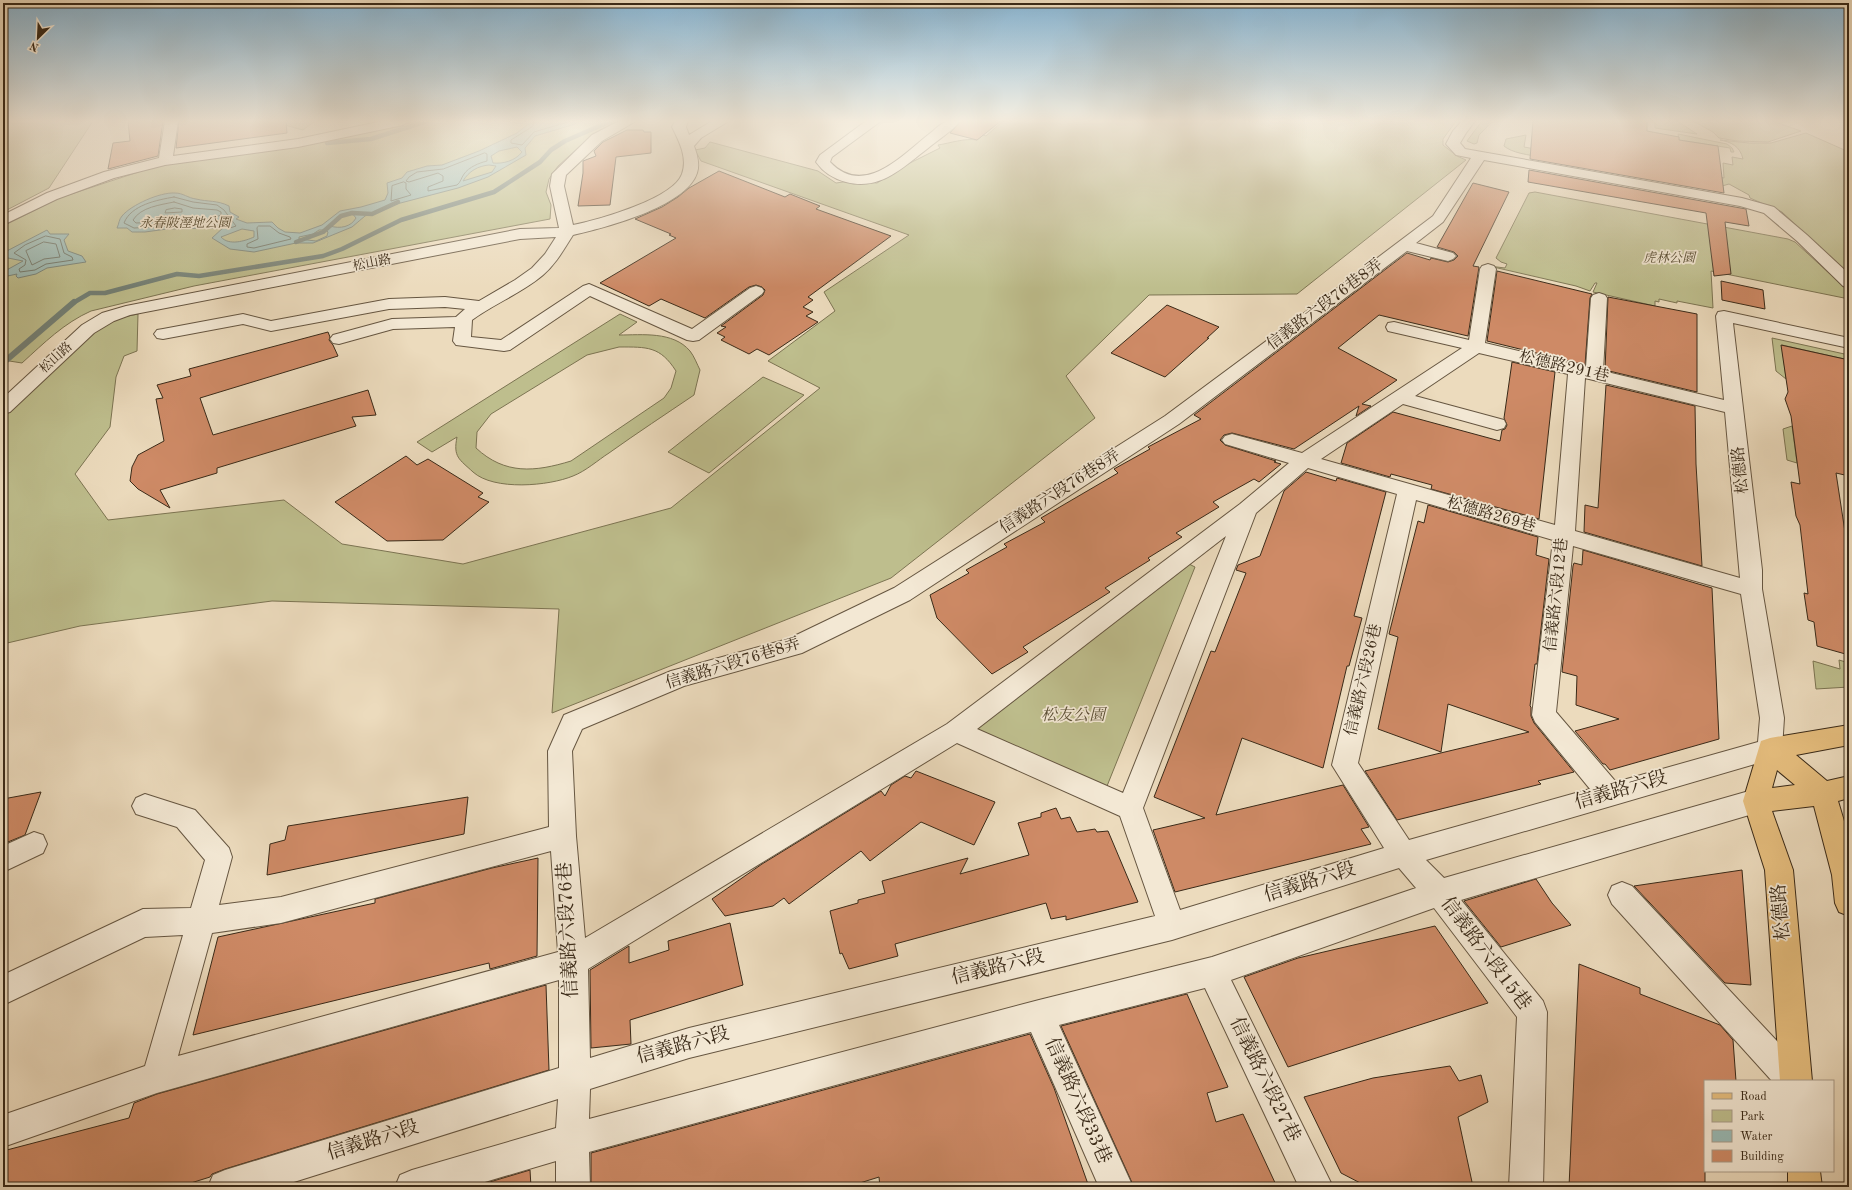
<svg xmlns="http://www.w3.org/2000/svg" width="1852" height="1190" viewBox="0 0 1852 1190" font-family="'Old Standard TT','Noto Serif TC',serif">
<rect width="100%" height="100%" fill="#ecdbbd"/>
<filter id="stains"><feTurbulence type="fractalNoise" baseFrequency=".005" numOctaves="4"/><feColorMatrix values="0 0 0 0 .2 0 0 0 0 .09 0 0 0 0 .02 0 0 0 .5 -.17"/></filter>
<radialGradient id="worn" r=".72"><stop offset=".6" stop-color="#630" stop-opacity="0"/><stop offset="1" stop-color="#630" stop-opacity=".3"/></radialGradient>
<!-- green -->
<g fill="#bebe8d" stroke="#7c7452" fill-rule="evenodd">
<path d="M3,121H93L49,188L3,212Z"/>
<path d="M270,121H315L303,130Z"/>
<path d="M418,121H623L591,136L558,166L549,179L546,192L551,205L550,219L194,286L91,311C64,323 44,343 22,363L3,360V226L59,198L169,162L316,142Z"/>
<path d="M1003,121H1456L1443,139V145L1457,156L1466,160L1297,294L1149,295L1066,376L1095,418L891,578L552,713L559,609L272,601L80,626L3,644V412L92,328L114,319L138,314L137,351L124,356L116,377L110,427L75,474L108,520L284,500L342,544L463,564L671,508L820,388L768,361L835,311L824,292L909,235L701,161L695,150L705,148L710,142L818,171L836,183L850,181L877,183L902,167L940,148L938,145C951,143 964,138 977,140L983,135L986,136Z"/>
<path d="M1482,121H1493L1479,135L1477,143L1474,144L1467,141Z"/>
<path d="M1655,121H1677L1697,134L1655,128Z"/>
<path d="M1693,121H1772L1801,131L1768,142L1737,141L1719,138L1713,132Z"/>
<path d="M1806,133L1849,152V275L1782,212L1750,198L1749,195L1729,184L1722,186L1685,171L1724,178L1723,163L1733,165L1732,157L1743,159C1740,146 1731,142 1720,140L1749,143H1771Z"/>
<path d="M1678,134L1727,144L1732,148L1734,152H1731L1730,148L1679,140Z"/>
<path d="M1526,135L1524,147L1590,159C1570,158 1519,159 1504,146L1506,139Z"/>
<path d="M1535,192L1788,239L1795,242L1830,274L1835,275L1849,286V299L1711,271L1713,308L1677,301V303L1659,299V302L1655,301V306L1593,292L1597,283H1595L1590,291L1576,286L1489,266L1505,268L1507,264L1501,262L1496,258L1529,193Z"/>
<path d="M620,314L637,322L619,335C642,335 673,331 690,351C694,356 697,364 700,370L694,395C666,414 637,433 609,453C598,460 586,471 573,476C549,486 494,491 473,472C459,459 453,457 457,437L432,452L417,442ZM619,347C647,347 660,346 676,371L671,388L664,398L571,461C535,472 505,475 476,448L477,432L491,414L587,355Z"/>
<path d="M1772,338L1849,355V360L1782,345L1786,379L1776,371Z"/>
<path d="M763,377L804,395L709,473L668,452Z"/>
<path d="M1792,426L1797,463L1787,460L1783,429Z"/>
<path d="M1181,560L1195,567L1105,791L957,732Z"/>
<path d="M1839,660L1849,663V687L1816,689L1813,661L1840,669Z"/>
</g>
<!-- water -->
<g fill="#99bab5" stroke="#738076" fill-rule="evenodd">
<path d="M532,121H580L572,125L535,136L525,148L526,155L488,177L458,188L389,206L365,216L352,227L313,243H296L254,252L230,249L212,238L225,226L222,225L215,228L167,229L145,232H132L127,228H117C119,224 119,219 122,216C131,205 160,192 175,193C183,193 188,198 196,199C208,202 217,200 229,206L230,212L239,217L236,219L247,223L272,222L278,228L285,232L300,233L322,225L340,211L361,207L385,200L388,193L387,183L402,178L407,172L427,166L442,165L479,151L517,133ZM517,147L522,152C515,161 503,164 493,163L491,156L499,151ZM489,165L496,166L492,172L463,181C469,171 478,166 489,165ZM352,213L356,218C351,227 340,229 330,226L337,217ZM242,229L254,231V237C245,241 229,246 221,237ZM319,230H326L328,232L327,236L316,241L299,239V237L313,234Z"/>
<path d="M47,230L50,234H69L64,240L68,251L82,256L86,262L47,268L36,274L18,278L16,276L17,274L3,277V272L23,261L3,257V253Z"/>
</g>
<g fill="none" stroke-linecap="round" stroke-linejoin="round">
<!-- shore -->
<g stroke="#6a7266" stroke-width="1">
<path d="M534,121L533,126L511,140V143L522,145L534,132L571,121"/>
<path d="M485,153L487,154V161C479,163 469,167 464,174C461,178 461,182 457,185L428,191V187L443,181V176L438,173L409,182L406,181L409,177L417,172L443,169Z"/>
<path d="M404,182L406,183V189L411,195L391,201L392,186Z"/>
<path d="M174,197L193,202L217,205L224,210L236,226L230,228L227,223L222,221L214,224L134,228L124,223C131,205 157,200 174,197Z"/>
<path d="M174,202L193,208L217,210L221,212V215C205,223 185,219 168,220C157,221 147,223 136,223L133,220C141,207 160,205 174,202Z"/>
<path d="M175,208L182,209V212L165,213L166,210Z"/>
<path d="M259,226H270L279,233L290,237L291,239L254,248L247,247V244L258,239L257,228Z"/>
<path d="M46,236L60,239L64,253L72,257L73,260L46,264L35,270L20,272L19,269L25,265L26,260L14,253L25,245Z"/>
<path d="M44,242L56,244L60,257L44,259L32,265L26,251Z"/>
</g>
<!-- stream-far1 -->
<g stroke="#738076" stroke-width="4.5">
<path d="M327,143L371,139L427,121"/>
<path d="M296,242L323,232L341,216L352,213L372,214L398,202"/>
<path d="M73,303L90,293H105L177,274L199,276L323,256L342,249L401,220L494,192L540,162L551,150L565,141L611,121"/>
</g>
<!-- stream -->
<path stroke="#738076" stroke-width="6" d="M3,363L74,302"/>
</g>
<!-- building -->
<g fill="#ce8a66" stroke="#3a2a18">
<path d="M128,121H163L158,156L108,169L113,143L130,141Z"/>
<path d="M179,121H286L287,133L176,148Z"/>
<path d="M961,121H1001L977,140L950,133Z"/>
<path d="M1533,121H1647V131L1679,137V140L1718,146L1724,193L1530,159Z"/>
<path d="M627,130H643L644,132H651V153L616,157L610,205L578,206L583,173V161L596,156L594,151L603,142Z"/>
<path d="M1529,170L1746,209L1749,226L1725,222L1731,274L1714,276L1706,213L1528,182Z"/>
<path d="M719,171L785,197L790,194L820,206L816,209L891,236L808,297L813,300L803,307L813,312L806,316L818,322L769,355L757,349L749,354L721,340L725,337L717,333L726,327L721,326L763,295L765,290L762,287L756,285L749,287L705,318L661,299L649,306L600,283L676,238L669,235L671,234L635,219L662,207L678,197L689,188Z"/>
<path d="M1473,183L1509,192L1473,266L1479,267L1468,336L1379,315L1338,348L1397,380L1362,404L1371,406L1356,416L1359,406L1294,449L1232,433L1224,435L1220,440L1225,445L1276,461L1274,462L1281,464L1259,482L1254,479L1213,502L1219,507L1176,533L1182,537L1148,558L1150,560L1105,588L1110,592L1023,647L1028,652L992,674L937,618L930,595L969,573L966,570L1007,547L1004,544L1045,522L1041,518L1118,473L1114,469L1150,449L1148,447L1201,419L1194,415L1407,253L1430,260L1431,258L1448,262L1454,260L1458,256L1454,252L1437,247Z"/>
<path d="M1497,271L1592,294L1590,298L1585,365L1487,341Z"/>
<path d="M1721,281L1763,290L1765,309L1722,300Z"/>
<path d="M1608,297L1697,314V392L1605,370Z"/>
<path d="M1167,305L1219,327L1207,338H1209L1165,377L1111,353Z"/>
<path d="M328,332L330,337L329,340L333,345L338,356L200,398L213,435L368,390L376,415L352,417L356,426L217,468V473L160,490L170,508L138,489L130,481L132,467L138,455L164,441L156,399L163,398L157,385L191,376L189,369Z"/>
<path d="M1781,345L1849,360V476L1836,473L1849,558V655L1817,646L1814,622L1808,620L1804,593L1808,594L1800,525L1796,516L1791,482L1800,484L1791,416L1785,399L1788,392Z"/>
<path d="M1512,362L1555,372L1539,519L1431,489L1432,485L1391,474L1390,477L1341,463L1347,443L1393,412L1500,441L1502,430L1505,429L1507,425L1504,418Z"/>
<path d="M1606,385L1695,406L1696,464L1702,566L1584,532L1585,505L1598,508Z"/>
<path d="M406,456L417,465L428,459L483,493L478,497L489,502L443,540L387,541L335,502Z"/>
<path d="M1306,472L1336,481L1337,478L1386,492L1354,616L1362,618L1349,666H1347L1323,768L1242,738L1216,815L1343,785L1369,827L1361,829L1371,844L1175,892L1153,830L1205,818L1154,797L1211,651L1215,652L1246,573L1236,570L1238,565L1260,556L1284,491Z"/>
<path d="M1428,505L1538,537L1536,555L1549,559L1537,664H1535L1530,706L1531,707V716L1534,723L1574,772L1538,781L1541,784L1397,820L1365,771L1529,732L1448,704L1441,752L1378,729L1398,637L1389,634L1418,521L1424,523Z"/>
<path d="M1583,550L1712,588L1719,739L1610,770L1605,764H1603L1575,731L1619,719L1576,705L1577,676L1562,672L1573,566L1574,563L1582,565Z"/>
<path d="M916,771L995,802L974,845L921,822L870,861L861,851L789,904L784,898L773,906L725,916L712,899L762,864L881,791L885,796L891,785L905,776L911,778Z"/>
<path d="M41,792L25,835L3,844V799Z"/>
<path d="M468,797L464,834L267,875L270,844L285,840L288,826Z"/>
<path d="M1056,808L1061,819L1070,817L1077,832L1095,829L1097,832L1108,831L1138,902L1066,920V916L1051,919L1046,903L895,944L898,956L849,969L842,953L840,954L830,911L858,903V900L885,893L882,881L968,858L960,874L1029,855L1018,823L1041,817V813Z"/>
<path d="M538,858L537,956L490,969L489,963L193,1035L218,937L375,903V899L492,868Z"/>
<path d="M1742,870L1751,985L1725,983L1634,886Z"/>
<path d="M1536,879L1552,903L1571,925L1501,947L1464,901Z"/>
<path d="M730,923L743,985L630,1020L631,1044L591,1048L590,970L629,946V963L669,950L668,941Z"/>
<path d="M1435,926L1488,1003L1288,1067L1244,977L1298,958Z"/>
<path d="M1579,964L1640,988V994L1720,1025L1733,1040L1736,1081H1705V1187H1569Z"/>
<path d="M546,985L549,1070L225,1169L212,1174L210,1177L178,1187H3V1151L129,1118L134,1103L157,1094Z"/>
<path d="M1187,994L1228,1087L1207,1093L1216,1122L1243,1114L1277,1187H1134L1061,1026Z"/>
<path d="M1030,1034L1054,1088L1089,1187H880L879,1177L847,1187H591V1153Z"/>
<path d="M1450,1066L1459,1081L1481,1075L1488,1102L1458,1117L1472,1182L1457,1187H1368L1341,1173L1304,1097L1373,1078Z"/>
<path d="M530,1170L531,1187H473Z"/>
</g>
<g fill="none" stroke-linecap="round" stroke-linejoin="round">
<defs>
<g id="minor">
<path d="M165,121H178L173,156L298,139L383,121H409L403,125L298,147L165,165L114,178L57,199L3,225V215L47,193L104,172L159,158Z"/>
<path d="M619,121H636L602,141L566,175L564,186L573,225C598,220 673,199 682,174C688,158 679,141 672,127L675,121H688L686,127L689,135L712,121H729L701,138L694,146C697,154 700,164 697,173C686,207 604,228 573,235C564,249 556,264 543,275C522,293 495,303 472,320L471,337L501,340L583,286L589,284L692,329L750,288L756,286L762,288L764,291L762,294L699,340L693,341L687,340L590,296L510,350L504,351L456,345L453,341L455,327L393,329L339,344L333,343L330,339L333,335L392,319L456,317L465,309L445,307L389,309L271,331L243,324L163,339L157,338L154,334L157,330L163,329L243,314L271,321L389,299L445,297L479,301L515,280L532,268L545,254L556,237L520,239L130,315L114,321L94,333L10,412L3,414V398L82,325L102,313L126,306L520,229L559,228L550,186L552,174L592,135Z"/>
<path d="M866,121H881L832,157L830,162C865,199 904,153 933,131C936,128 941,124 945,122C949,120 956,121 960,121C952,132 937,140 927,149C902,168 880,191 846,182C834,179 823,172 816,162L820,155Z"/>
<path d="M1462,121H1475L1466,133L1460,143L1465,149L1742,198L1774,207L1807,235L1849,274V288L1843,286L1797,241L1764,213L1740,206L1484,160L1443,222L1416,243L1453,253L1456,256L1453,259L1448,261L1407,251L1179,424L910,600L802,653L684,686L582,729L572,751L576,836L585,938L947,724L1240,504L1289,463L1225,444L1222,440L1225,436L1232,434L1302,453L1462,348L1388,331L1386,327L1388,323L1394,322L1469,340L1480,269L1482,266L1488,264L1494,266L1496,269L1485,343L1586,367L1591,298L1593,295L1599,293L1605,295L1607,298L1603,371L1724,400L1716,316L1718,312L1724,311L1849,338V348L1733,323L1762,570V589L1784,718L1782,749L1779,757L1426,860L1444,878L1756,789L1765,793L1769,801L1765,809L1756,813L1461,900L1543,1001L1547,1012L1543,1187H1509L1517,1017L1434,908L1231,980L1333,1187H1299L1205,988L1059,1025L1133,1187H1099L1031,1032L589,1152L590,1187H556V1161L468,1187H395L400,1175L412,1170L556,1128L558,1099L278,1187H208L213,1175L225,1170L559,1068V980L157,1093L3,1147V1115L145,1066L183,935L145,937L3,1005V975L143,909L191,908L205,860L177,827L136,814L132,806L136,798L145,794L195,810L229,848L232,857L219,905L281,897L549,827L548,751L564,715L671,671L788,639L894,588L1165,416L1315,305L1433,216L1471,158L1456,155L1446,144L1453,131ZM1479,353L1568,374L1555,525L1321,459L1403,404L1497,430L1504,428L1506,424L1504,420L1415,396ZM1585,378L1725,412L1740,578L1575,531ZM1308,468L1397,494L1332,765L1384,848L1180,910L1143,808L1256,513ZM1416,500L1553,540L1532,715L1535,722L1590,789L1409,840L1358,763ZM1226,536L1123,793L977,729ZM1573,546L1741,594L1760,718L1758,742L1616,782L1556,712ZM957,743L1120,816L1155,916L689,1028L590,1058L588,969ZM551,851L558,952L178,1056L212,933L281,923ZM1399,868L1416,888L1212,957L1039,1000L589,1119L590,1089L689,1058L1172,940Z"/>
<path d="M34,832L43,835L47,844L43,853L3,872V846Z"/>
<path d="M1622,882L1632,886L1804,1070L1809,1081H1772L1612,904L1608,895L1612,886Z"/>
</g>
<g id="major">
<path d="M1849,725V745L1796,755L1827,781L1849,776V798L1838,801L1849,838V916L1839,912L1835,903L1832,875L1814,806L1772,811L1793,870L1812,1081H1780L1765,870L1743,801L1761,741L1770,738ZM1777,770L1795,785L1772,788Z"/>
<path d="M1788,1171H1820L1822,1187H1788Z"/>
</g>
</defs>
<!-- minor casing -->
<use href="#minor" stroke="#665641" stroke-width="2"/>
<!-- major casing -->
<use href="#major" stroke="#3a2a18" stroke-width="2"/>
<!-- minor -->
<use href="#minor" fill="#f3e8d4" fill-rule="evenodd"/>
<!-- major -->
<use href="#major" fill="#e6be7e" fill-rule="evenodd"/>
</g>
<!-- sky -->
<linearGradient id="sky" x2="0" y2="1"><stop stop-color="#88b6d4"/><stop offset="0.42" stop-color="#f6efe1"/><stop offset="1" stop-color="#f6efe1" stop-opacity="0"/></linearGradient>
<rect width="1852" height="288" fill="url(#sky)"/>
<g text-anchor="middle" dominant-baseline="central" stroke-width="3.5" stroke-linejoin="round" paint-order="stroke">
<!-- far-park labels -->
<g font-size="13" font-style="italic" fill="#5b4f35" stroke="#f3e8d4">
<text x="185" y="223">永春陂溼地公園</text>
<text x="1669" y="258">虎林公園</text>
</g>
<!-- far-street labels -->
<g font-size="13" fill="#3a2a18" stroke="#f3e8d4">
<text transform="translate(372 263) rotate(-11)">松山路</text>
<text transform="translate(56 358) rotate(-43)">松山路</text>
</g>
<!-- street labels -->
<g font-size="16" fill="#3a2a18" stroke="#f3e8d4">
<text transform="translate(1325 305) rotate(-37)">信義路六段76巷8弄</text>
<text transform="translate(1564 367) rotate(13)">松德路291巷</text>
<text transform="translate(1741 470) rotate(-96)">松德路</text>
<text transform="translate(1060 492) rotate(-33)">信義路六段76巷8弄</text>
<text transform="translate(1491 515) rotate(16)">松德路269巷</text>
<text transform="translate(1557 595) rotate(-84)">信義路六段12巷</text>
<text transform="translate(733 664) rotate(-17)">信義路六段76巷8弄</text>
<text transform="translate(1364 680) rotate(-77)">信義路六段26巷</text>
</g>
<!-- park labels -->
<g font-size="16" font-style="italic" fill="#5b4f35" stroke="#f3e8d4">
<text x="1073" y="716">松友公園</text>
</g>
<!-- near-street labels -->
<g font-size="19" fill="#3a2a18" stroke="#f3e8d4">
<text transform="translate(1621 791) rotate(-16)">信義路六段</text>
<text transform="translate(1310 883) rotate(-17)">信義路六段</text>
<text transform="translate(1782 912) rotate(-95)">松德路</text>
<text transform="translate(569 930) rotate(-93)">信義路六段76巷</text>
<text transform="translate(1485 954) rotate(53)">信義路六段15巷</text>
<text transform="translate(998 968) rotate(-14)">信義路六段</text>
<text transform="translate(683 1046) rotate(-15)">信義路六段</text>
<text transform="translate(1264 1080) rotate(64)">信義路六段27巷</text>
<text transform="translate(1077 1101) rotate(66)">信義路六段33巷</text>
<text transform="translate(373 1141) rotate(-17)">信義路六段</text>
</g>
</g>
<!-- margin -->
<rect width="1852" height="1190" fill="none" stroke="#ecdbbd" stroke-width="16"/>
<rect x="4" y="4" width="1844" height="1182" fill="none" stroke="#3a2a18" stroke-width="2"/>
<rect x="8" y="8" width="1836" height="1174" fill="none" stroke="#3a2a18"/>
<!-- legend -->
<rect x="1704" y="1080" width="130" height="92" fill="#f3e8d4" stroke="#a99c89"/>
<rect x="1712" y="1093" width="20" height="6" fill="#e6be7e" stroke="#a99c89"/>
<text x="1740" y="1100" font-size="12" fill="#3a2a18">Road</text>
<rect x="1712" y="1110" width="20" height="12" fill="#bebe8d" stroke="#a99c89"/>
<text x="1740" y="1120" font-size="12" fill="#3a2a18">Park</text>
<rect x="1712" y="1130" width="20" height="12" fill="#99bab5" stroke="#a99c89"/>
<text x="1740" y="1140" font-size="12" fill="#3a2a18">Water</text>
<rect x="1712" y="1150" width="20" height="12" fill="#ce8a66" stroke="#a99c89"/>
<text x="1740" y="1160" font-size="12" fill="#3a2a18">Building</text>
<!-- north arrow -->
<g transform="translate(38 38) rotate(204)" stroke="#f3e8d4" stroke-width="3" paint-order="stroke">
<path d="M0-3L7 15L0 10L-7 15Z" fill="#3a2a18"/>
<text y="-6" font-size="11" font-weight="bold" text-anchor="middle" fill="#3a2a18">N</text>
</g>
<rect width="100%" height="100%" filter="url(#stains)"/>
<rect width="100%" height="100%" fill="url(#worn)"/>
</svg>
